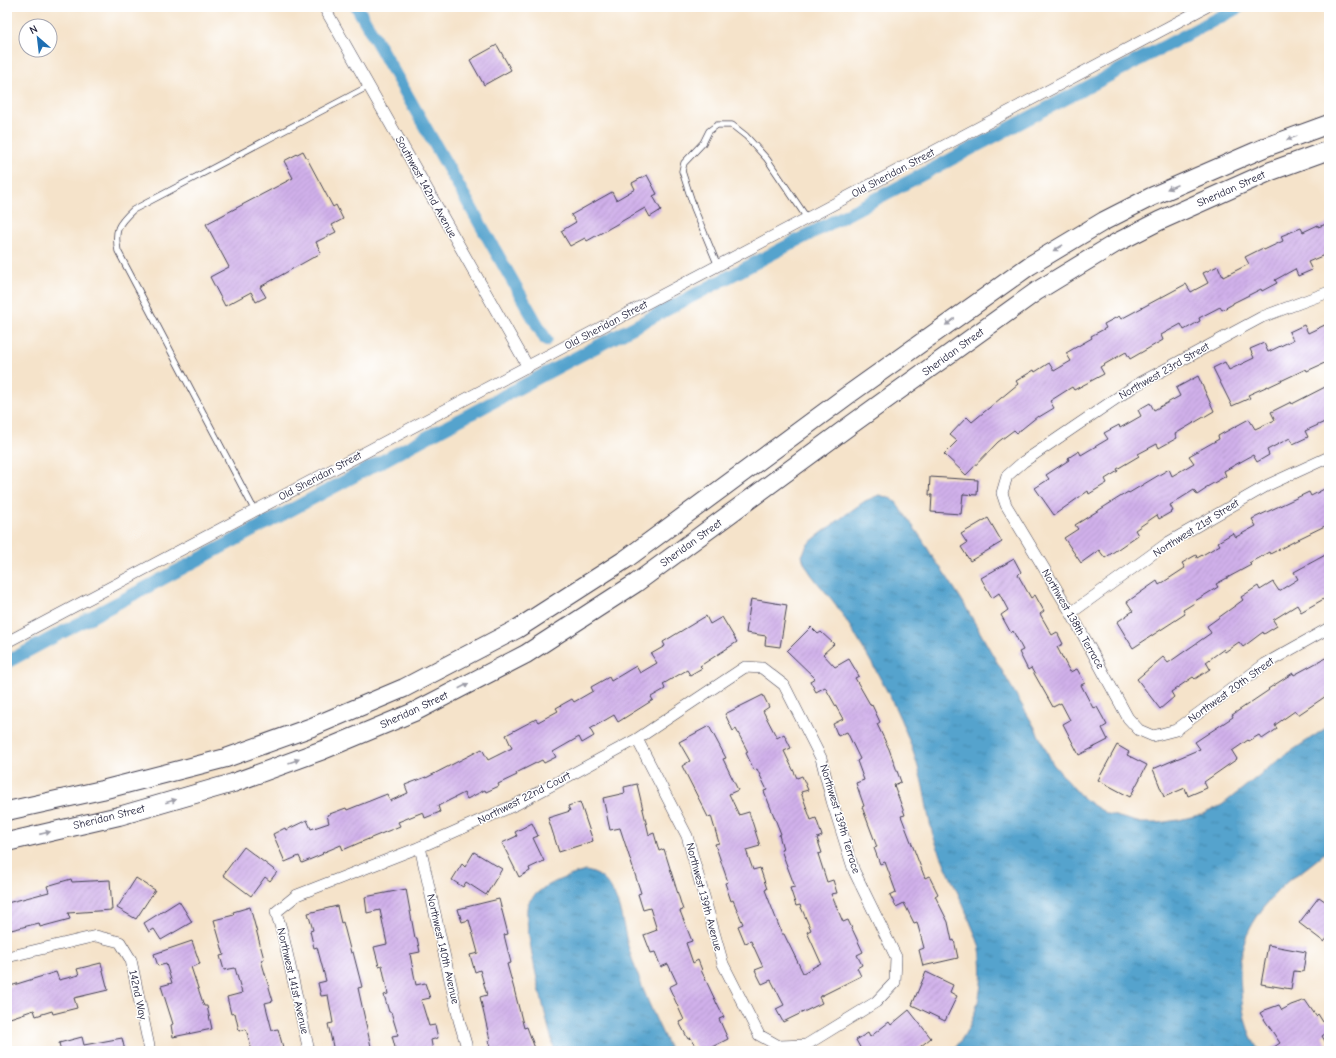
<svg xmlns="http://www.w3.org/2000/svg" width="1336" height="1058" viewBox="0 0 1336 1058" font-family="'Comic Neue',sans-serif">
<defs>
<pattern id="water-ripples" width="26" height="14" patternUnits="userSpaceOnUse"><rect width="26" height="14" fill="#54a3cd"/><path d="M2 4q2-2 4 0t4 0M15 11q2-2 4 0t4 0" fill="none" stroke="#4584a8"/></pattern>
<pattern id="building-hatch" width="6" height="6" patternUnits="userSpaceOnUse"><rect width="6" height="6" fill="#d0b0ea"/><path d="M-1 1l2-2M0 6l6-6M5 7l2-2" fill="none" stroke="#b297ca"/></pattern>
</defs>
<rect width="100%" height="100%" fill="#fff"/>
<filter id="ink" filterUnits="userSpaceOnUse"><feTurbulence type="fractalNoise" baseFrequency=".025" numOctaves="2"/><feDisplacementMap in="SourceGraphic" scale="8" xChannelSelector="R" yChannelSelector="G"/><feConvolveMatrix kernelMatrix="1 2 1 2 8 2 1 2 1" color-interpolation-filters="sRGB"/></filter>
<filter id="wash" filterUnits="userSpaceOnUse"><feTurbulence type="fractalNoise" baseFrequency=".012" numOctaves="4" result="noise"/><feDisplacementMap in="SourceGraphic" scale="16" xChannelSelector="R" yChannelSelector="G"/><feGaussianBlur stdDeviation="0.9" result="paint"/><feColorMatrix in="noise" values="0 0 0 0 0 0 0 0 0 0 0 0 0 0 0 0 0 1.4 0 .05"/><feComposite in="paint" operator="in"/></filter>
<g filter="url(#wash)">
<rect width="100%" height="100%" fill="#f5e3ca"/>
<!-- water -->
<g fill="url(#water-ripples)" stroke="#3b6284">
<path d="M879,495L890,498L896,502L922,539L932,556L947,577L963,602L990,650L1034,726L1053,764L1079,794L1091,804L1108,814L1141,823H1157L1179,820L1203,814L1222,805L1281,758L1329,726V849C1323,854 1317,860 1310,865C1303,871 1295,875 1288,881C1268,899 1246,927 1241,954C1239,966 1240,978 1241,991C1243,1015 1246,1030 1259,1051H953C975,1024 984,993 981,958C981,947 975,934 971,924C961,897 947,872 937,846C928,825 927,801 921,778C911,738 892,698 871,662C860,643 849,624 836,605C826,591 806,573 802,556L807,545L815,538L848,513L865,501Z"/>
<path d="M586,871C597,873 604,878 610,887C621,904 623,927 628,946C639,982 654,1017 671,1051H555C548,1028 521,921 528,904C536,887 569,875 586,871Z"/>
</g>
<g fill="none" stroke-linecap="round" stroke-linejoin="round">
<!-- canal -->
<g stroke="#54a3cd" stroke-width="13">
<path d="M357,7L546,340"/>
<path d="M7,662L560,366L1239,7"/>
</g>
</g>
<g id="blocks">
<!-- building -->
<g fill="url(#building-hatch)">
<path d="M497,45L511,70L484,85L470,60Z"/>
<path d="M303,151L333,207L336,205L343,219L332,225L336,232L316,242L321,253L260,287L266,297L256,302L251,292L225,306L210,277L229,267L206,224L293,178L284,161Z"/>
<path d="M647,175L657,194L653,196L661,210L650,217L645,208L587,241L585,238L570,246L561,231L576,222L571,215L612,192L616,200L635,189L632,183Z"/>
<path d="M1329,223V253L1308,262L1312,270L1298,276L1295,269L1275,280L1277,283L1262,291L1261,289L1233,303V304L1222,310L1220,307L1199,318L1200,321L1184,330L1181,324L1161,335L1163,340L1130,359L1126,352L1100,367L1104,374L1074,390L1072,387L1050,401L1054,408L1039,417L1038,416L1017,433L1014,430L998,442L966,475L944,454L957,441L950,435L967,417L972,422L1018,384L1016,381L1034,370L1035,372L1049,363L1054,371L1071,361L1066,353L1092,338L1091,336L1106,328L1104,324L1119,316L1121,319L1186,284L1191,292L1208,283L1203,273L1218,266L1223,277L1249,264L1245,257L1263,248L1264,250L1283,241L1281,236L1301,228L1303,232L1318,225V227Z"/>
<path d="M1329,323V361L1307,371L1306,369L1268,387V386L1248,395L1250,398L1232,406L1213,368L1225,362L1229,370L1254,358L1250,349L1264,343L1268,352L1293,340L1289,332L1304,325L1308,333Z"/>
<path d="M1198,376L1214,411L1175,434L1177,438L1159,448L1157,444L1138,454L1139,456L1117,469L1118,471L1105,479L1107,483L1089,494L1088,491L1054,515L1035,488L1049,479L1046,475L1069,460L1068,458L1079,451L1081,455L1108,439L1104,433L1119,425L1120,428L1141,416L1138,410L1150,403L1154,410L1180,396L1176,388Z"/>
<path d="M1329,385V420L1305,431L1308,437L1293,444L1290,438L1267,450L1269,455L1257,462L1253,455L1224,471L1226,476L1205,488L1206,489L1197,495L1194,490L1170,505L1173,511L1159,519L1157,515L1135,530L1138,535L1105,558L1099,550L1081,563L1064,538L1078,529L1075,525L1128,492L1129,493L1169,469L1172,476L1194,463L1189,456L1219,439L1218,436L1249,419L1255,429L1275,420L1271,412L1291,402L1292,404Z"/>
<path d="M930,477L978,480L977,495L963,494L961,514L931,512L932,495H929Z"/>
<path d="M1326,488L1329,495V524L1298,539H1299L1270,554L1269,552L1249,563L1251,565L1216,584L1218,587L1195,601L1196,602L1183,610L1185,614L1133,648L1117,622L1133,611L1127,602L1157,581L1159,585L1185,568L1182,563L1196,555L1197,558L1220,545L1218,542L1233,533L1236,537L1256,526L1252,519L1309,492L1311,496Z"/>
<path d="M988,518L1002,542L970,561L961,547L967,543L961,534Z"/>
<path d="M1329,553V596L1301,612L1297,605L1273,620L1277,626L1264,634L1263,632L1243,647L1239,642L1225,652L1224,649L1206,662L1210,669L1195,679L1193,677L1171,692L1174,697L1160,709L1137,679L1163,657L1168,663L1211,633L1207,626L1243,600L1241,597L1258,586L1260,590L1273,582L1279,591L1298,579L1294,572Z"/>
<path d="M1014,559L1021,572L1018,575L1031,598L1035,595L1044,611L1040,614L1052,635L1057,632L1063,644L1057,647L1070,672L1077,669L1085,683L1081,685L1093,708L1097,707L1107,725L1102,728L1108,740L1079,755L1063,724L1070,720L1061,703L1053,707L1031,668L1028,670L1019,652L1023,650L1013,631L1011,633L1001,615L1008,610L999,593L992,598L981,578Z"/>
<path d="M751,599L787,605L780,647L765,645L766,636L746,633Z"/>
<path d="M706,616L710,624L722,617L737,642L700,666L702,668L690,675L687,670L663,684L665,689L651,697L653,700L618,722L614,715L590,729L594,736L582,743L579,737L553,752L556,757L544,763L542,760L516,773L517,775L498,784L499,786L486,792L485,790L467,799L464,793L438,806L440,812L425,818L423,812L398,822L400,826L359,843L343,850L341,845L322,853L323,854L302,863L299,856L285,862L273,834L285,828L286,830L307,820L311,829L329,823L327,815L346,808L347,810L387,794L390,801L408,793L405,785L426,777V778L482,749L488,760L512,748L506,735L536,719L538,722L558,711L556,708L572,699L574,702L593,691L591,687L609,677L611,681L636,666L640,673L657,663L651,654L665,646L663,642Z"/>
<path d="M811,627L818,634L821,632L834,644L823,654L835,667L849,659L859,676L855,678L871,706L872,705L880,722L877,724L889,749L901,782L894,785L905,815L901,816L925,878L929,876L938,894L935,896L948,922L952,941L954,940L958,958L923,966L919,950L924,948L917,922L914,923L904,903L896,907L890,895L896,892L885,862L880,864L874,848L877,847L862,807L864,806L856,783L864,780L857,761L860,759L847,732L838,736L833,724L843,719L825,687L816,692L810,681L815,678L787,651Z"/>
<path d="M1329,656V694L1298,715L1295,711L1275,725L1277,729L1262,739L1259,735L1249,741L1248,740L1232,751L1237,759L1204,782L1207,788L1188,796L1185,788L1164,797L1153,769L1200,749L1195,742L1233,717L1232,715L1269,690L1268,689L1293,673L1294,675Z"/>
<path d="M763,695L769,707L763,711L777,738L784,734L791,748L784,751L797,778L802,776L808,790L801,792L811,820L816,818L822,836L817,838L822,853L818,854L827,882L833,880L837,893L831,894L843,922L848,920L863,952L857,955L862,965L857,968L861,976L819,997L822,1003L783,1022L776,1009L784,1005L771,980L762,984L755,970L763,967L751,941L745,943L738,926L743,924L733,900L731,901L725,883L728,882L715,844L719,843L711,816L708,817L682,766L690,761L679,742L709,726L726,758L723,759L738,790L729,794L739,815L749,812L760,846L746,850L753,870L760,868L767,889L765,890L782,934H784L803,973L821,963L807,932L811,930L800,905L796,906L790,888L795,887L781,850L783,849L779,835L781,834L764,791L767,790L757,769L754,770L746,753L748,752L736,729L733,731L725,714Z"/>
<path d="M1117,745L1129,752L1127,755L1147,765L1130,797L1098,780Z"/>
<path d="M637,784L649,835L654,833L659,851L664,849L683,910L680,911L692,941L686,943L693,963L698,960L702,970H701L717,1004V1003L724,1017L719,1019L728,1039L704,1051H698L691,1038L688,1039L679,1022L684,1020L669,987L677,983L668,964L661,967L655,952L651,953L644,935L657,930L650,908L643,910L638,894L641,893L620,828L610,830L603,798L625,793L624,787Z"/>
<path d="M580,802L593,841L559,852L548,818L570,811L568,806Z"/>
<path d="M532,823L538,836L533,838L544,861L529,868L530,871L519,877L502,843L517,836L515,832Z"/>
<path d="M244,847L277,872L270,881L265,877L251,896L223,875Z"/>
<path d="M474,852L502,869L486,895L466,882L463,887L452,880L462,864L465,867Z"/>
<path d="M136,878L155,890L136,919L117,908Z"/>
<path d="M71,879L72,882L110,880L112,910L68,913L70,919L40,927L39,923L7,931V903L49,892L47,886Z"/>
<path d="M406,889L415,938H417L420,952L410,954L416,985L425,983L430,998L421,1000L429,1026L435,1025L438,1038L431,1040L433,1051H396L392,1036L398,1035L391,1012H389L384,995L388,994L382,965L379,966L374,947L387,944L380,910L367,913L365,897Z"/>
<path d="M1319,897L1329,904V936L1324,942L1299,923Z"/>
<path d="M499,899L508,934L504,935L511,963L507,964L514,989L524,1028L527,1027L536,1051H492L488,1041L490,1040L480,997L487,995L480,970L475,972L470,955L478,953L469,920L462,922L458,909Z"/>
<path d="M179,901L192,922L161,940L154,929L149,932L144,923Z"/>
<path d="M337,906L341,923L343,922L351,953L353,952L362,987L358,988L372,1051H334L328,1024L333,1023L328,995L321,996L318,983L326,981L317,947L314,948L310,931L313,930L308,913Z"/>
<path d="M250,907L264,959L261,960L273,1001L265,1003L272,1030L278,1029L284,1051H252L246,1029L239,1031L235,1013L231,1014L227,997L242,993L235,968L224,970L220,956L224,955L214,920L234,915L233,912Z"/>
<path d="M192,941L200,964L191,967L204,1006H207L212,1029L173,1037L171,1025L173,1024L161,986L172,983L166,964L158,966L154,954Z"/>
<path d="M1268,945L1306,952L1303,972L1294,971L1291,989L1261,984Z"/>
<path d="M101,963L108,990L74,998L77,1008L53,1014L52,1011L36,1016L34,1010L7,1019V987L56,972L59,980L79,975L77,969Z"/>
<path d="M926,972L953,985L950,992L957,996L945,1021L912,1005Z"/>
<path d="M1305,1000L1316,1016L1318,1014L1323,1022L1329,1020V1031L1322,1036L1329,1048V1051H1268L1280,1043L1260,1013L1265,1010L1279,1005L1282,1010L1291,1005Z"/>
<path d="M909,1010L931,1038L915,1051H862L856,1040L868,1033L870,1037L889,1022L891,1025Z"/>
<path d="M82,1037L84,1045L122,1038L125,1051H61L59,1043Z"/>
</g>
</g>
</g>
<g filter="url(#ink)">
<use href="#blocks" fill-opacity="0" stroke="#423f50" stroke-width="1"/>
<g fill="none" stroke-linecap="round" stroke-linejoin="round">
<defs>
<g id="service">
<path d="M718,266L694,208L682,171L684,163L703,143L709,131L717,125H732L746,136L767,159L807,218"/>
<path d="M255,511L118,251C114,230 118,224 133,210L369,86"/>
</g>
<g id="minor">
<path d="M324,7L528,367"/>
<path d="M1329,292L1262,317L1136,385L1023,462L1007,476L1002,493L1006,505L1071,613L1128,718L1139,730L1153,736L1176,730L1265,664L1329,628"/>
<path d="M1071,613L1169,542L1268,485L1329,457"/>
<path d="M7,642L1206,7"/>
<path d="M420,847L459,1020L468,1051"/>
<path d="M7,957L96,936L120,942L131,960L150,1051"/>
<path d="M309,1051L283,935L276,912L297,895L420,847L517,804L637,739L745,667L762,668L784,685L821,758L832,801L854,871L896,957L895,982L876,1002L806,1045L779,1046L759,1035L723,964L687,836L637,739"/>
</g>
<g id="primary">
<path d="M7,811L102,790L226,758L312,727L404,688L517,629L626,559L848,395L1029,266L1104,221L1151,197L1266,147L1329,124"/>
<path d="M7,842L119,816L233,783L323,750L414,712L526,654L636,583L852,424L1037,291L1116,243L1159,221L1271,171L1329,150"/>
</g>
</defs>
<!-- service casing -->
<use href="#service" stroke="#423f50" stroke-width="7"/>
<!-- minor casing -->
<use href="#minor" stroke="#423f50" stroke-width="12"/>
<!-- primary casing -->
<use href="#primary" stroke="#423f50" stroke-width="20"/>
<!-- service -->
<use href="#service" stroke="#fff" stroke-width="5.5"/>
<!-- minor -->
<use href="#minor" stroke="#fff" stroke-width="11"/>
<!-- primary -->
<use href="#primary" stroke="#fff" stroke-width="18"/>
</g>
<!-- one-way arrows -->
<defs><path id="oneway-solid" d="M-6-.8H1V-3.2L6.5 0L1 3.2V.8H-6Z"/></defs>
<g fill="#9c9ca7">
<use href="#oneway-solid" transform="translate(1292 138) rotate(160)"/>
<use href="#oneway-solid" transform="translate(1172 187) rotate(157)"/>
<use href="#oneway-solid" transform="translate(1058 248) rotate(149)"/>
<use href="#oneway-solid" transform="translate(950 322) rotate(144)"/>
<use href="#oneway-solid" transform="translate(464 686) rotate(-27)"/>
<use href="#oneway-solid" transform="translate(294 761) rotate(-20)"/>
<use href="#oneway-solid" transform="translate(171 801) rotate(-16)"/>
<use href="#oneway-solid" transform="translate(45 833) rotate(-13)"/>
</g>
</g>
<g text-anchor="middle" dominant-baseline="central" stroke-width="3" stroke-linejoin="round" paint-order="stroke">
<!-- street labels -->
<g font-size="11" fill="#22223b" stroke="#fff">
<text transform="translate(893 173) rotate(-28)">Old Sheridan Street</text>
<text transform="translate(426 187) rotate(61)">Southwest 142nd Avenue</text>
<text transform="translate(1231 189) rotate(-24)">Sheridan Street</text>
<text transform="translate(606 325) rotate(-28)">Old Sheridan Street</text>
<text transform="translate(953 352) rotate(-36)">Sheridan Street</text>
<text transform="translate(1164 371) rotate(-30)">Northwest 23rd Street</text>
<text transform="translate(320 476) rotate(-28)">Old Sheridan Street</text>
<text transform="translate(1196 528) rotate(-32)">Northwest 21st Street</text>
<text transform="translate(691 543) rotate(-36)">Sheridan Street</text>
<text transform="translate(1073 619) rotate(60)">Northwest 138th Terrace</text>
<text transform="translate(1231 690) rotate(-36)">Northwest 20th Street</text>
<text transform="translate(414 710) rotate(-25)">Sheridan Street</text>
<text transform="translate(524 798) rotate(-27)">Northwest 22nd Court</text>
<text transform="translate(109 817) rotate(-14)">Sheridan Street</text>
<text transform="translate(840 819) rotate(73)">Northwest 139th Terrace</text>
<text transform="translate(704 897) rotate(75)">Northwest 139th Avenue</text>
<text transform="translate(443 949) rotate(77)">Northwest 140th Avenue</text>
<text transform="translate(293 981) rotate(77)">Northwest 141st Avenue</text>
<text transform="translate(138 995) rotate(78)">142nd Way</text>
</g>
</g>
<!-- margin -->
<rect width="1336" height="1058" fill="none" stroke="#fff" stroke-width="24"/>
<!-- north arrow -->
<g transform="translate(38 38) rotate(332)"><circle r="19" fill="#ffffff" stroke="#a7a7b1"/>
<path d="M0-3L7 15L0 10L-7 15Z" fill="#1f6fb2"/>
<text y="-6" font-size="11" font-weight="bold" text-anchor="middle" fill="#22223b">N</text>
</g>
</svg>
